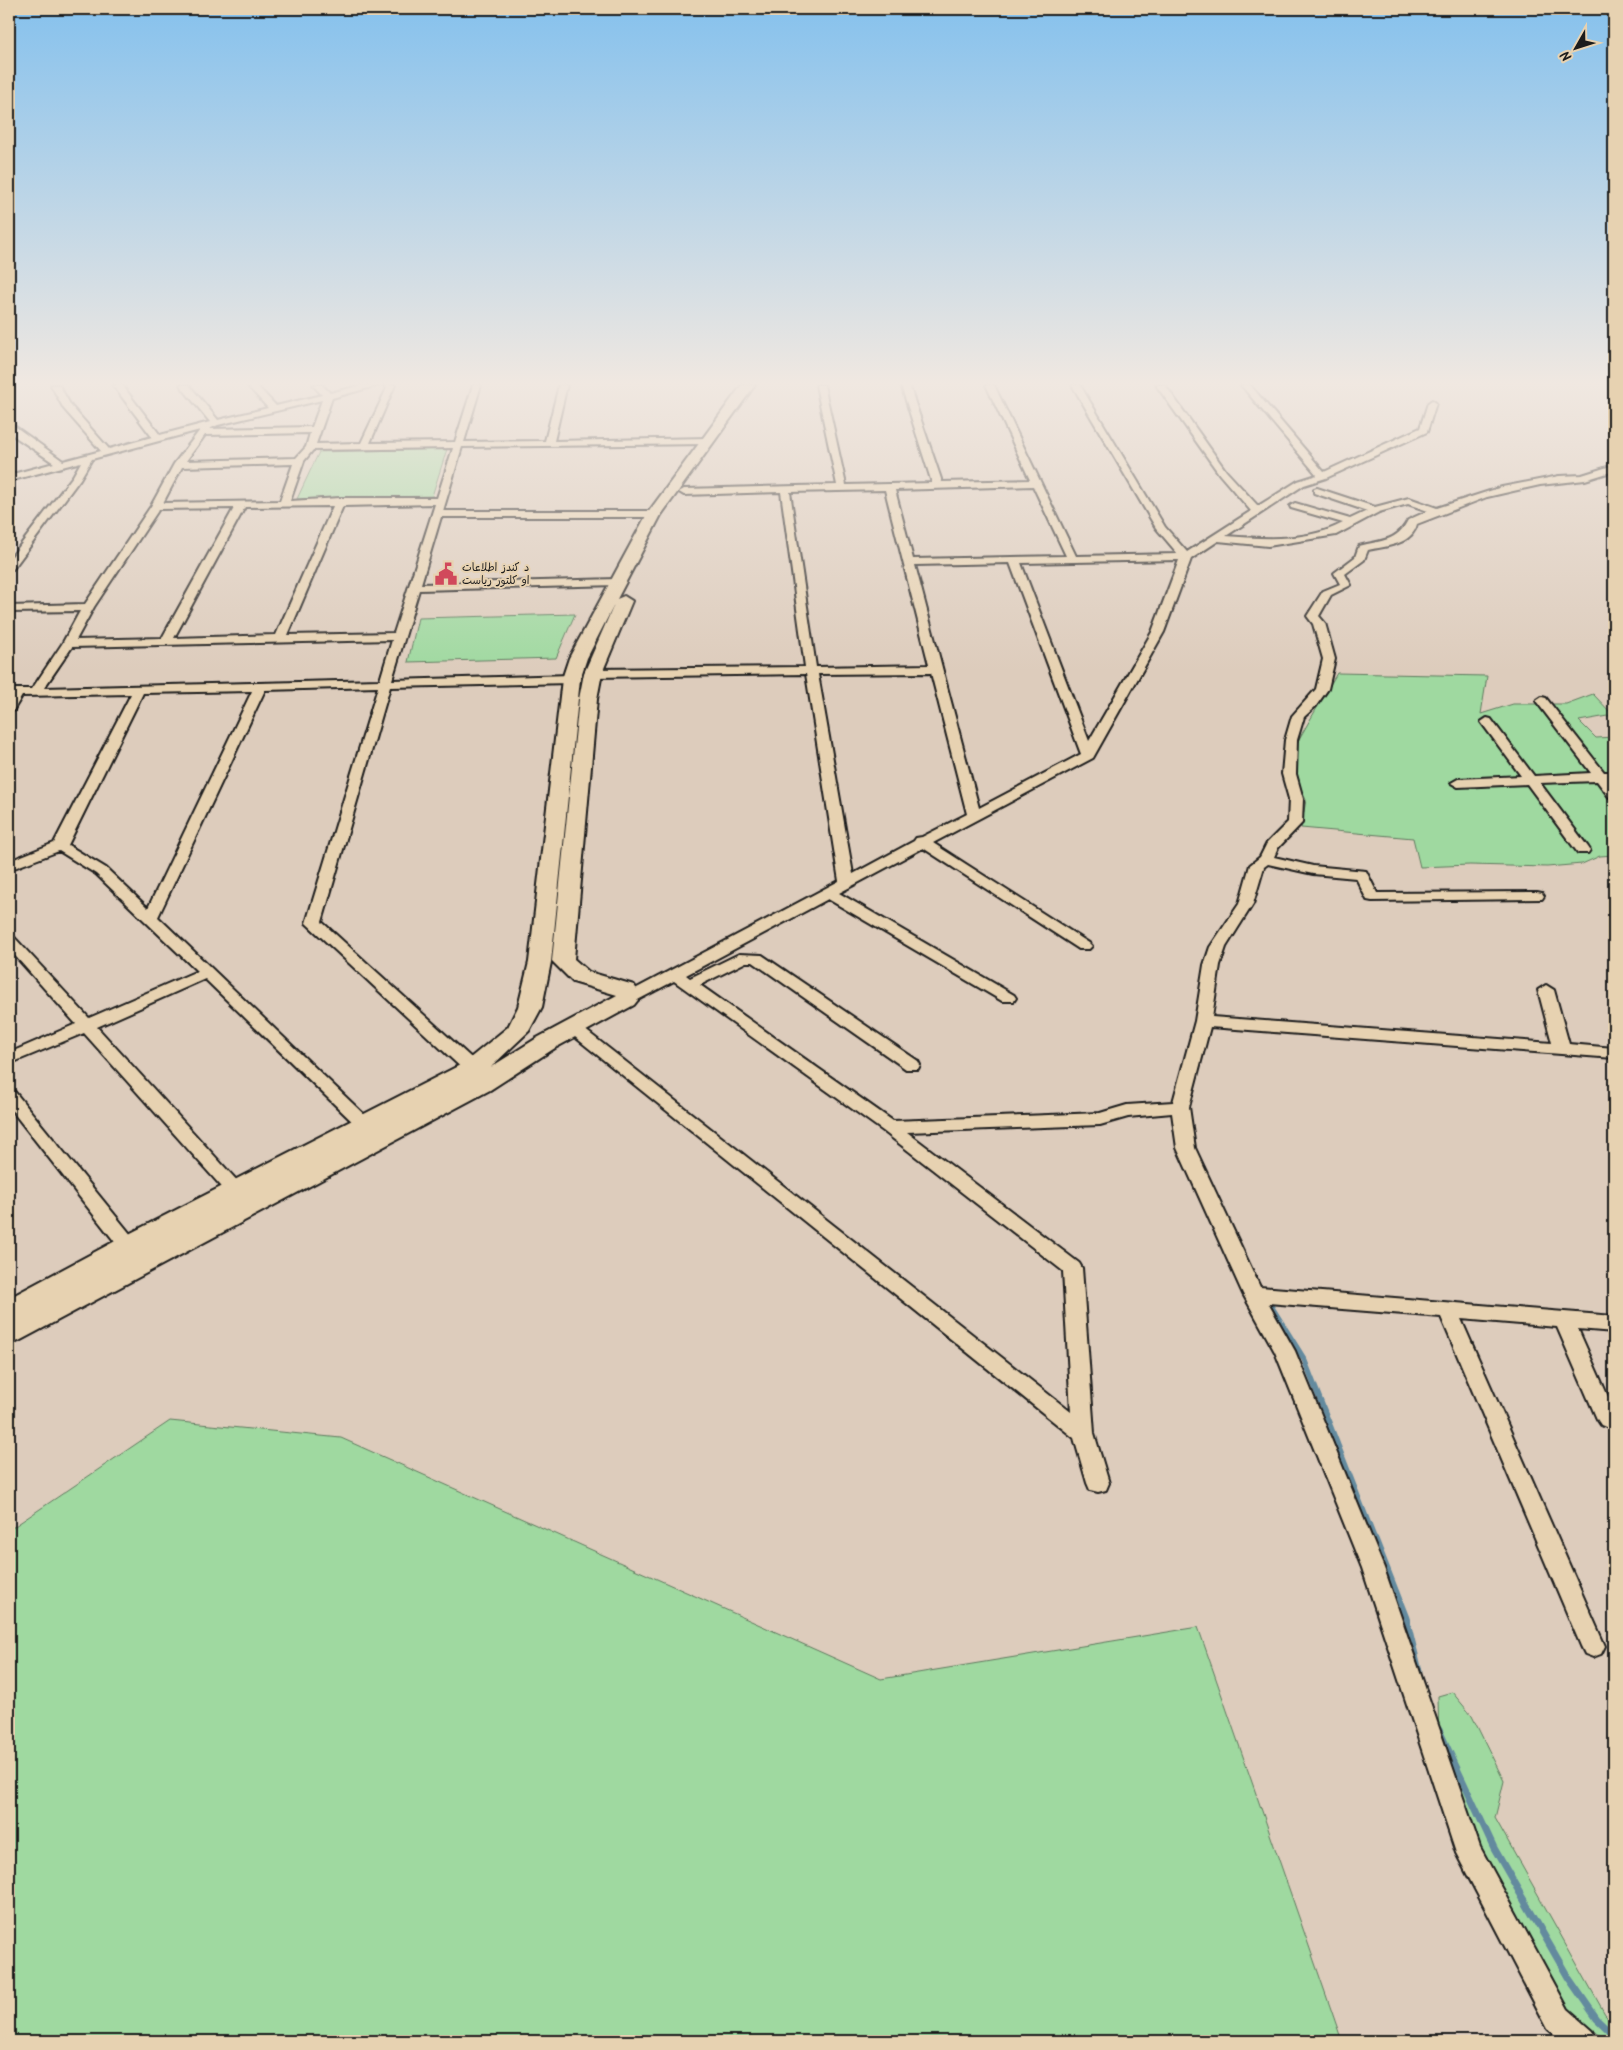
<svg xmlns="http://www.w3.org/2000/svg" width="1623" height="2050" viewBox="0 0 1623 2050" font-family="Kalam,'Playpen Sans Arabic',sans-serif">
<rect width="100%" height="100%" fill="#ddccbc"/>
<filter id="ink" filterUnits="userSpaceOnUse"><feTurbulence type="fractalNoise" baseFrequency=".02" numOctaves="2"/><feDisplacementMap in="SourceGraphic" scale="10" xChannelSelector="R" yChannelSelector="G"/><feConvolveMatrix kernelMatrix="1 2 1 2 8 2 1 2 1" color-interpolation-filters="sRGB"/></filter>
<g filter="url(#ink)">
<!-- green -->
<g fill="#9fd9a0" stroke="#5e7a5e">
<path d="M447,449L432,496L297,499L319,452Z"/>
<path d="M575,614L556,658L408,662L418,618Z"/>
<path d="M1337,673L1487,676L1481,714L1513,704H1566L1593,694L1613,715L1579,721L1596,738L1614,737V855L1600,856L1582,864L1547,867L1470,865L1420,867L1413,838L1301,828L1306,800L1293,773L1295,751L1299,739Z"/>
<path d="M170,1421L341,1438L881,1679L1198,1627L1342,2041H9V1530Z"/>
<path d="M1452,1692L1472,1716L1504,1781L1495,1818L1605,2014L1614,2024V2041H1607L1560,2003L1466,1824L1439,1747L1438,1696Z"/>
</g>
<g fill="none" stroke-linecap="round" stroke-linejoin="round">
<!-- stream-far1 -->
<path stroke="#638a9e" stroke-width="5.5" d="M1266,1298L1304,1359L1375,1540"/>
<!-- stream -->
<g stroke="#638a9e" stroke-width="7">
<path d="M1375,1539L1406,1618L1419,1671"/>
<path d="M1439,1730L1494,1848L1568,1977L1597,2019L1614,2035"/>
</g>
<defs>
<g id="minor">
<path d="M51,385H59L71,406L109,449L152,437L113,385H122L160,435L210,422L180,385H189L218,420L268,408L247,385H256L276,406L322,395L313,385H322L330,393L363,385H379L332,398L316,444L361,443L387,388L384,385H395L370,443L455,442L473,385H481L464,442L545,441L559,385H567L554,441L708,438L713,441L708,444L462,447L443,511H654L659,514L654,517H441L421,584L617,579L622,582L617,585L419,590L392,680L571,675L577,679L571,683L390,687L322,922L479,1065L481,1069L479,1073H467L306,923L378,687L265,690L158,917L375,1125L372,1129H360L205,979L97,1027L241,1185L244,1190L241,1195L235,1196L229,1195L84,1033L9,1064V1053L76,1024L9,949V935L14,937L89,1018L197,971L96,874L59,851L9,870V861L54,843L131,694L22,696L13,711L9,712V689H32L62,644L80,611L9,612V606L85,604L151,506L174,464L200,430L92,459L80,479L13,569L9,570V560L73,476L81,462L9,481V475L54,463L14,436L9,430V422L63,461L101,451L64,409ZM322,400L312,427L209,429L218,425ZM310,433L306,447L296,458L186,461L205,435ZM453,448L437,498H340L290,501L304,461L313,450ZM293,464L280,501L163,503L182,467ZM435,504L394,633L288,635L343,506ZM333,506L276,635L174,638L245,507ZM234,508L162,638L76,640L94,607L159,509ZM392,640L380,680L44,688L72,647ZM252,691L148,908L106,868L68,845L143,693Z"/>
<path d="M816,385H824L846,485L932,483L901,385H909L942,482L1030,480L986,385H994L1076,556L1178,554L1156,528L1072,385H1080L1165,527L1187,552L1251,511L1220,475L1156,385H1165L1226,471L1258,506L1298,481L1317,475L1241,385H1250L1324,472L1420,428L1428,403L1432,400L1436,403L1427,432L1326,478L1304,485L1226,536C1264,539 1308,542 1343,523L1291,508L1290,506L1295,503L1350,519L1367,511L1314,493V489L1317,488L1375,507L1409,498L1437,508L1502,487L1559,476L1582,475L1614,465V471L1585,480L1540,485L1487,497L1417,524C1412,545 1386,546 1368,550L1364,560L1345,574L1351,585L1331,595L1319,616L1325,623L1335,659L1328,689L1316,706L1304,717L1297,740L1296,774L1303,799L1302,823L1278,848L1274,857L1313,866L1366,871L1377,893L1537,892L1542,893L1544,896L1542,899L1372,901L1367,900L1356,878L1313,874L1268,864L1264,867L1253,904L1226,947L1220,965L1212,1017L1552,1043L1538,990L1546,985L1554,990L1569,1044L1614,1048V1058L1210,1027L1189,1107L1195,1148L1260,1287L1614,1316V1332L1578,1329L1614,1410V1425L1608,1428L1601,1425L1597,1419L1557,1327L1461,1319L1605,1646L1601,1654L1593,1657L1585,1654L1581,1646L1441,1317L1268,1303L1295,1351L1384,1568L1480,1847L1568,2009L1593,2031L1597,2041H1562L1548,2029L1456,1853L1362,1568L1275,1352L1243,1294L1177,1148L1172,1113L1128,1117L1100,1125L907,1132L1079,1263L1082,1268L1094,1433L1109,1483L1106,1490L1098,1492L1090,1490L1087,1483L1074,1438L565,1029L567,1025H579L1071,1412L1063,1271L883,1131L674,981L632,1003H620L618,1000L620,997L839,881L806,674L593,677L587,673L593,669L805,667L781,492L684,495L679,492L684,489L837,485ZM1033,486L1066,556L913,559L895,490ZM885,490L929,665L816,667L790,492ZM1408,504L1428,511L1408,520C1397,542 1382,540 1359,546L1355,557L1334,573L1340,584L1323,591L1307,616L1313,624L1323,659L1316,689L1292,716L1285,740L1282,774L1289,799L1288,822L1267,843L1260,857L1250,865L1239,904L1210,947L1204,965L1195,1021L1173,1102L1127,1105L1100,1113L893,1121L700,985L746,962H753L906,1069H918L920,1065L918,1061L762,955L739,954L690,978L686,975L828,899L1002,1001H1014L1016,998L1014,995L839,893L923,848L1079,949H1089L1092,946L1089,943L933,843L1093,758L1164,632L1191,559L1218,541L1268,546L1336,535L1379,512ZM1179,560L1152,632L1089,741L1021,563ZM1010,563L1081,754L979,808L915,565ZM931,673L967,814L922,837L916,838L914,841L853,874L818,674Z"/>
<path d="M1542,697L1546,698L1604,772H1614V780H1610L1614,785V798L1609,797L1597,781L1540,783L1588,847L1590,850L1588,853H1578L1527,784L1458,787L1451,783L1458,779L1521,776L1481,722L1487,718L1491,719L1534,776L1591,773L1536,701Z"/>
<path d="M9,1090L15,1092L136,1241L138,1246L136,1251L129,1253L122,1251L9,1107Z"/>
</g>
<path id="secondary" d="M742,385H755L661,515L617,599L624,596L632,601L602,673L597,699L574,959L589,972L634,985L641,996L634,1005L555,1048L490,1090L19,1341L9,1344V1298L119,1239L464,1063L508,1027L518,1007L529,962L562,679L569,658L647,514ZM614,605L584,673L579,699L552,961L573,982L617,995L537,1038L491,1067L529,1031L542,1007L551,962L580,679L587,658Z"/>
</defs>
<!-- minor casing -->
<use href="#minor" stroke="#1c1c1c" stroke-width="4"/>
<!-- secondary casing -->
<use href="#secondary" stroke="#1c1c1c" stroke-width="4"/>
<!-- minor -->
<use href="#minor" fill="#e7d2b1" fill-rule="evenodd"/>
<!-- secondary -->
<use href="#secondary" fill="#e7d2b1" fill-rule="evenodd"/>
</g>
</g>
<!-- sky -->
<linearGradient id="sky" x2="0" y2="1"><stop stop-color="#85c1ed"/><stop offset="0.57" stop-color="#f0e8e1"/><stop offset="1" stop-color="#f0e8e1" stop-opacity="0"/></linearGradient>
<rect width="1623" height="672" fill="url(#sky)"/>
<!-- icons -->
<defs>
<symbol id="civic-bare" viewBox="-9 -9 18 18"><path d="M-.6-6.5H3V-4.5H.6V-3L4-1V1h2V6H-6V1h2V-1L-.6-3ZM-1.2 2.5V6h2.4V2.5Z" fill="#d1495b" stroke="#e7d2b1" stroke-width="2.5" paint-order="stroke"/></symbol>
</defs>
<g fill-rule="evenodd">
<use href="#civic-bare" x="430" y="558" width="32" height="32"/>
</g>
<g text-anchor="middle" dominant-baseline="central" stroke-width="4" stroke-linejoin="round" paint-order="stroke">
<!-- far-poi labels -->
<g font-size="11" fill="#1c1c1c" stroke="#e7d2b1" text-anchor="start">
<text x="462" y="568">د کندز اطلاعات<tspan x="462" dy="13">او کلتور ریاست</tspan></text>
</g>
</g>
<!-- margin -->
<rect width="1623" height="2050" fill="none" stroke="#e7d2b1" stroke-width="30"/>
<rect x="15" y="15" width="1593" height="2020" fill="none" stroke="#1c1c1c" stroke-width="2" filter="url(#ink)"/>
<!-- north arrow -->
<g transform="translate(1576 48) rotate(231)" stroke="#e7d2b1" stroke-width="4" paint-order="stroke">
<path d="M0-4L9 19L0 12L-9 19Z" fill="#1c1c1c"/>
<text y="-8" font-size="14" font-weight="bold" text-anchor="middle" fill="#1c1c1c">N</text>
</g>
</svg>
